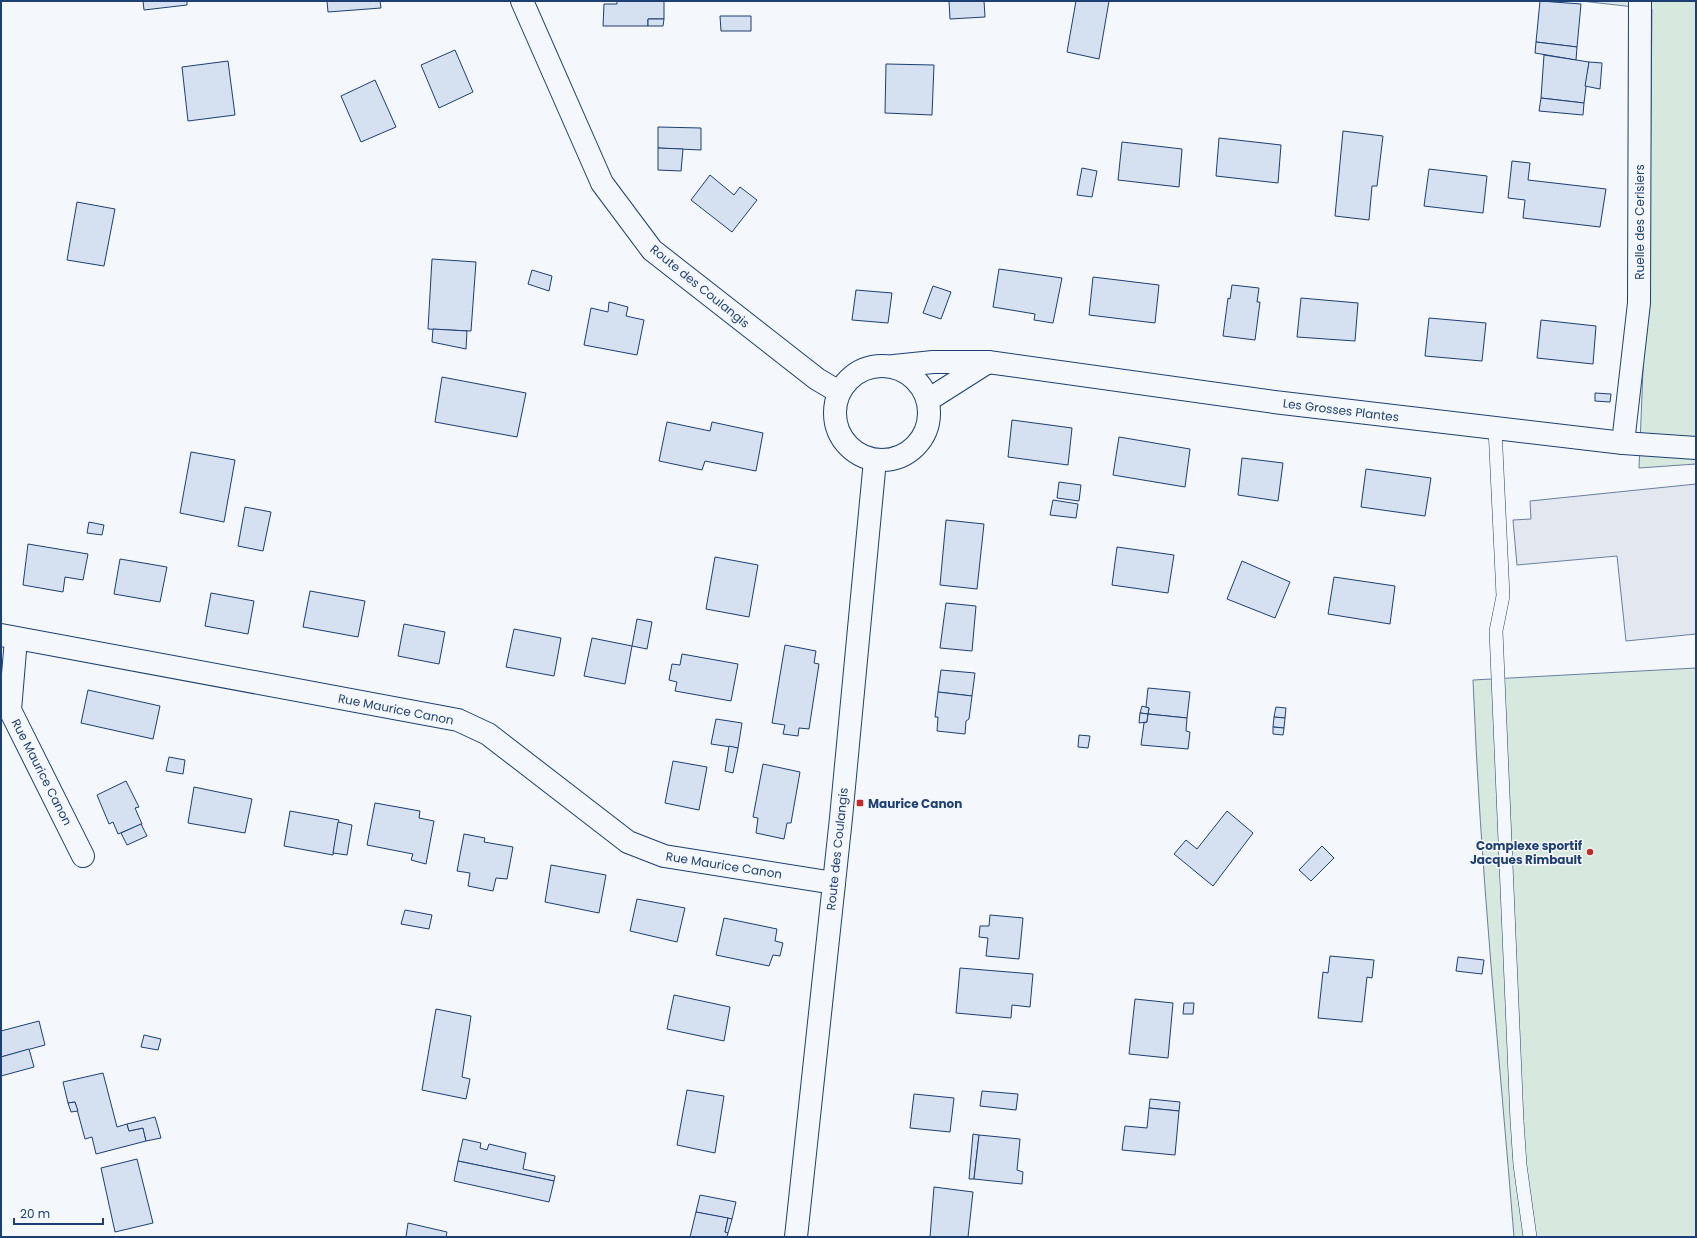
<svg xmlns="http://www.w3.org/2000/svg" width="1697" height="1238" viewBox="0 0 1697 1238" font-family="Poppins,sans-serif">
<rect width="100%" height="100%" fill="#f4f7fb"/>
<!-- green -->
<g fill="#d7e8df" stroke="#687fa3">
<path d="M1581,1H1696V464L1639,468L1650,198L1652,9Z"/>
<path d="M1696,668V1237H1514C1499,1052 1480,866 1473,680Z"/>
</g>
<!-- parking -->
<path fill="#e3e8f0" stroke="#687fa3" d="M1696,484V634L1626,641L1617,556L1517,565L1513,520L1531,519L1530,501Z"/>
<!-- building -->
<g fill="#d5e0f0" stroke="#1d3f73">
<path d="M143,1H187V5L144,10Z"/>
<path d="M327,1H380L381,8L328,12Z"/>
<path d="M617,1H664V19H648V26H603L604,4H617Z"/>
<path d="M949,1H984L985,17L950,19Z"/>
<path d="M1076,1H1109L1099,59L1067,52Z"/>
<path d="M1540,1L1581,4L1577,47L1536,42Z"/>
<path d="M720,16H751V31H721Z"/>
<path d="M648,19H664L663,26H648Z"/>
<path d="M1536,42L1577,47L1576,60L1535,53Z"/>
<path d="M455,50L473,92L439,108L421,65Z"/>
<path d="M1544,55L1589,62L1584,103L1541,98Z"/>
<path d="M228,61L235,115L188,121L182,67Z"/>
<path d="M1589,62L1602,63L1600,89L1585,86Z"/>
<path d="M886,64L934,65L932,115L885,113Z"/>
<path d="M375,80L396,127L361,142L341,96Z"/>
<path d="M1541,98L1584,103L1583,115L1539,111Z"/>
<path d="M658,127L701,128V150L658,148Z"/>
<path d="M1343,131L1383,136L1377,186H1372L1369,220L1335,216Z"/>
<path d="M1219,138L1281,145L1278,183L1216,176Z"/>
<path d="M1122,142L1182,149L1179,187L1118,180Z"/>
<path d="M658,148L683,149L681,171L658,170Z"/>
<path d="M1512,161L1530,163L1528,180L1606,189L1600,227L1523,218L1525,200L1508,198Z"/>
<path d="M1082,168L1097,171L1092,197L1077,195Z"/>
<path d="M1429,169L1487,176L1483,213L1424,206Z"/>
<path d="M710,175L734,195L740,187L757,200L732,232L691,200Z"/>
<path d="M77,202L115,209L104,266L67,260Z"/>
<path d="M432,259L476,262L471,331L428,329Z"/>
<path d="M999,269L1062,278L1053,323L1034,320L1035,314L993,307Z"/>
<path d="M532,270L552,276L549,291L528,284Z"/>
<path d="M1093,277L1159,285L1155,323L1089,315Z"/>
<path d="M1232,285L1259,288L1257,302H1260L1255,340L1223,336L1228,298L1230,299Z"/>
<path d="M933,286L951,292L941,319L923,313Z"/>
<path d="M856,290L892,293L888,323L852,320Z"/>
<path d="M1301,298L1358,303L1355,341L1297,337Z"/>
<path d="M609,302L628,307L626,316L644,320L637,355L584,345L591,308L608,312Z"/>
<path d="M1429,318L1486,323L1482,361L1425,356Z"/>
<path d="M1541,320L1596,326L1593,364L1537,358Z"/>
<path d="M433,329L467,331L466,349L432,342Z"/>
<path d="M442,377L526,393L517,437L435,422Z"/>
<path d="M1595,393L1611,394L1610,402L1595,401Z"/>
<path d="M1012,420L1072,428L1068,465L1008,457Z"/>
<path d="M667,422L710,431L712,422L763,433L756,471L705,461L702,470L659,461Z"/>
<path d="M1119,437L1190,449L1185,487L1113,475Z"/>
<path d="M191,452L235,460L224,522L180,513Z"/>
<path d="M1242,458L1283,463L1278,501L1238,495Z"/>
<path d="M1366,469L1431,478L1425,516L1361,507Z"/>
<path d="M1059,482L1081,485L1079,501L1057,498Z"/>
<path d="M1053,500L1078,504L1076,518L1050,515Z"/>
<path d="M245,507L271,512L263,551L238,546Z"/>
<path d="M946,520L984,524L977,589L940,585Z"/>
<path d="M89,522L104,525L102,535L87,533Z"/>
<path d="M28,544L88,554L83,580L65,577L63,592L23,585Z"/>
<path d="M1117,547L1174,555L1168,593L1112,585Z"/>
<path d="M715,557L758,565L749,617L706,609Z"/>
<path d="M120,559L167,567L160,602L114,594Z"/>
<path d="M1242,561L1290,582L1275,618L1227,599Z"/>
<path d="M1334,577L1395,586L1390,624L1328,614Z"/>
<path d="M310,591L365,601L358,637L303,627Z"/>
<path d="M211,593L254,601L248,634L205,626Z"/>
<path d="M946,603L976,606L972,651L940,648Z"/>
<path d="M637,619L652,622L647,649L632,646Z"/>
<path d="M404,624L445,632L439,664L398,656Z"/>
<path d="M514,629L561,638L554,676L506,667Z"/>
<path d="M592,638L632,646L625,684L584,676Z"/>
<path d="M785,645L816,651L814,663L819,664L809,729L799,728L798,736L783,734L785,725L772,723Z"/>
<path d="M682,654L738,664L731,701L675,691L677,682L669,680L672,664L680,665Z"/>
<path d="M941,670L975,673L972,696L938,692Z"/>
<path d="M1148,688L1190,692L1187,718L1148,714L1149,708L1146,707Z"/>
<path d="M88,690L160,706L153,739L81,723Z"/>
<path d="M938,692L972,696L969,719L966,721L965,734L937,731L938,717H935Z"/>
<path d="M1142,706L1149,708L1148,714L1140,713Z"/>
<path d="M1276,707L1286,708L1285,718L1274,717Z"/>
<path d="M1140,713L1148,714L1147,722L1139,723Z"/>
<path d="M1148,714L1187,718L1186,731L1190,732L1188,749L1141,745L1144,723L1147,722Z"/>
<path d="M1274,717L1285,718L1284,728L1273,727Z"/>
<path d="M716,719L742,723L738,748L711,744Z"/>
<path d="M1273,727L1284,728L1283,735L1273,734Z"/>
<path d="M1079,735L1090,736L1088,748L1078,747Z"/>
<path d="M729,746L738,748L733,773L725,771Z"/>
<path d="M169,757L185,760L183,774L166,771Z"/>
<path d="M673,761L707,767L699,810L665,803Z"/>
<path d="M763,764L800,772L791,823H787L784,839L756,833L758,818L753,817Z"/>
<path d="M126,781L139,807L135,808L142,824L118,834L113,822L109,824L97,795Z"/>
<path d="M194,787L252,799L245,833L188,823Z"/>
<path d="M375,803L420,811L419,818L434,821L426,864L411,860L413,854L367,845Z"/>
<path d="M290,811L339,820L333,855L284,846Z"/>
<path d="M1227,811L1253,833L1213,886L1174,854L1186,840L1197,849Z"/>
<path d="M338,822L352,825L347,855L333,853Z"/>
<path d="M141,824L147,836L127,845L121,833Z"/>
<path d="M464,834L485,838L484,842L513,847L507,879L496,878L493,891L468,886L470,873L457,871Z"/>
<path d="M1322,846L1334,858L1311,881L1299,870Z"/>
<path d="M551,865L606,875L599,913L545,902Z"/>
<path d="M637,899L685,908L677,942L630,931Z"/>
<path d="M405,910L432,915L429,929L401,924Z"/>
<path d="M990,915L1023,918L1019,959L986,956L988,938L979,937L980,926H989Z"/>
<path d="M724,918L777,929L775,941L783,943L780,956L773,955L769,966L716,955Z"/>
<path d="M1330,956L1374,960L1372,978L1367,977L1362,1022L1318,1018L1323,972L1328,973Z"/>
<path d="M1458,957L1484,960L1482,974L1456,971Z"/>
<path d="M960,968L1033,974L1030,1007L1012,1005L1011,1018L956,1013Z"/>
<path d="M674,995L730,1007L724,1041L667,1029Z"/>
<path d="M1135,999L1173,1003L1168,1058L1129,1054Z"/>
<path d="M1184,1003H1194L1193,1014H1183Z"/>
<path d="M436,1009L471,1016L462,1077L470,1079L466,1099L422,1090Z"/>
<path d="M39,1021L45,1045L1,1057V1031Z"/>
<path d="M144,1035L161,1039L158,1050L141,1047Z"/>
<path d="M29,1049L34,1067L1,1076V1057Z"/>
<path d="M103,1073L117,1127L127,1124L129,1131L143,1128L146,1141L96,1154L92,1137L85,1139L75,1102L68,1103L63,1082Z"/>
<path d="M687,1090L724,1096L715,1153L677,1145Z"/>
<path d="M982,1091L1018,1094L1016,1110L980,1106Z"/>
<path d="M914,1094L954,1098L950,1132L910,1128Z"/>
<path d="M1150,1099L1180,1102L1179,1111L1149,1108Z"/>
<path d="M75,1102L78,1111L71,1112L68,1103Z"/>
<path d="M1149,1108L1179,1111L1175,1155L1122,1150L1125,1126L1147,1128Z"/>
<path d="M155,1117L161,1138L146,1141L143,1128L129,1131L127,1124Z"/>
<path d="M973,1134L979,1135L974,1179H969Z"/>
<path d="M979,1135L1020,1139L1017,1170L1023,1172L1022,1184L974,1179Z"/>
<path d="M463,1139L481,1143L480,1148L487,1150L489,1144L526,1153L523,1169L555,1176L554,1181L458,1161Z"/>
<path d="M137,1159L153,1223L115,1232L101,1168Z"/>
<path d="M458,1161L554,1181L549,1202L454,1181Z"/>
<path d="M934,1187L973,1192L968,1237H930Z"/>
<path d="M700,1195L736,1202L732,1219L696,1212Z"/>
<path d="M696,1212L728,1218L725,1232L728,1233L727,1237H690Z"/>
<path d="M728,1218L732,1219L728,1233L725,1232Z"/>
<path d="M408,1223L447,1232L446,1237H406Z"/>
</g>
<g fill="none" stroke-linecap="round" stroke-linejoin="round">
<defs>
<path id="lane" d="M1495,428L1503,596L1496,631L1517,1121L1520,1165L1530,1237"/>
<g id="street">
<path d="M522,1L602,183L652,250L817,379L839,392"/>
<circle cx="882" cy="413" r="47"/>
<path d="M894,366L933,362H988L1274,402L1623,443L1696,448"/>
<path d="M928,400L988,362"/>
<path d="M1623,443L1639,303L1640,1"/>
<path d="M1,635L458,720L488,734L628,842L664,856L834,883"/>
<path d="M16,639L10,710L83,856"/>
<path d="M796,1237L841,818L875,460"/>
</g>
</defs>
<!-- lane casing -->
<use href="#lane" stroke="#1d3f73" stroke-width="14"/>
<!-- street casing -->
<use href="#street" stroke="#1d3f73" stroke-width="24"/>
<!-- lane -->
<use href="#lane" stroke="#f4f7fb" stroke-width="13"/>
<!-- street -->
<use href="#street" stroke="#f4f7fb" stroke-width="22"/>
</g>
<!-- markers -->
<g fill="#c62828" stroke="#f4f7fb" stroke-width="1.5">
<rect x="856" y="799" width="8" height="8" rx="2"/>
<circle cx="1590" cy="852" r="4"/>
</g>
<g text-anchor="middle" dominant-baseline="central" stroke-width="3" stroke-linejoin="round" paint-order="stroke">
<!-- street labels -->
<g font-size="12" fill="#1d3f73" stroke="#f4f7fb">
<text transform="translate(1639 222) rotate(-90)">Ruelle des Cerisiers</text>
<text transform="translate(700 286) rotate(39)">Route des Coulangis</text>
<text transform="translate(1341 410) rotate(7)">Les Grosses Plantes</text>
<text transform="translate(396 709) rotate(11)">Rue Maurice Canon</text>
<text transform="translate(42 772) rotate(63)">Rue Maurice Canon</text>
<text transform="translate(837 849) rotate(-84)">Route des Coulangis</text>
<text transform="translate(724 865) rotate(9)">Rue Maurice Canon</text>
</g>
<!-- poi labels -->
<g font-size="12" font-weight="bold" fill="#1d3f73" stroke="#f4f7fb" text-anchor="start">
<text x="868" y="803">Maurice Canon</text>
<text x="1582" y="845" text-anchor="end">Complexe sportif<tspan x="1582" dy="14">Jacques Rimbault</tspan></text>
</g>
</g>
<!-- border -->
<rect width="1697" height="1238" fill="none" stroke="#1d3f73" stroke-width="4"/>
<!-- scale -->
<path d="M14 1218v6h89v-6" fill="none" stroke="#1d3f73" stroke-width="2"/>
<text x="20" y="1218" font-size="12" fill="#1d3f73" stroke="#f4f7fb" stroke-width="3" paint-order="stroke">20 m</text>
</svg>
